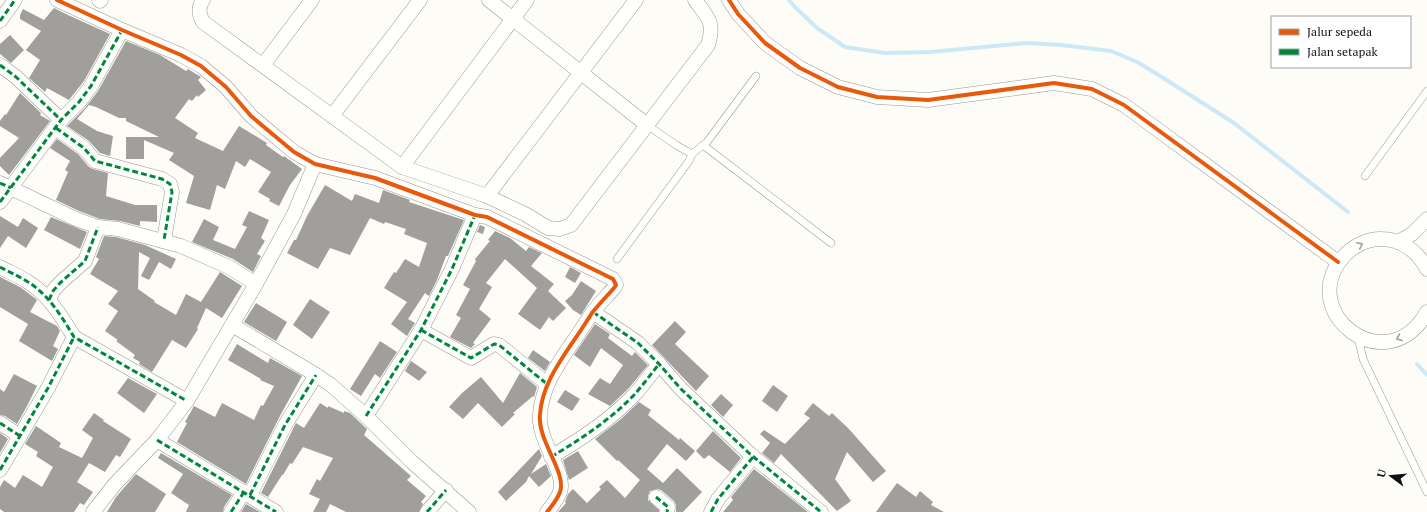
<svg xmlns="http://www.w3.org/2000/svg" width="1427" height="512" viewBox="0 0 1427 512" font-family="'PT Serif',serif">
<rect width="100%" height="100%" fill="#fdfcf7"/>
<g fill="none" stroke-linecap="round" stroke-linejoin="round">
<!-- stream -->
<g stroke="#cde8f7" stroke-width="4">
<path d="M789,0L794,6L817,28L845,47L885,53L930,52L1027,43L1061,45L1111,51L1137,62L1157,74L1234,123L1348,212"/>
<path d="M1417,364L1427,375"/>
</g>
</g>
<!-- building -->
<g fill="#a19f9c">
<path d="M54,8L68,15L110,34L84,81L69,100L47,88L45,92L29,78L40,60L26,50L41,31L20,19V15L23,9L44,20Z"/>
<path d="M10,35L24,50L11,63L0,54V44Z"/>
<path d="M126,41L160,55L186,71L188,69L201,77L198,80L206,90L198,97L197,95L192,101L189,99L175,118L198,133L195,138L223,151L239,126L267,143L266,145L283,157L284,156L302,169L290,185L279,206L269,201L270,199L258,192L271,172L250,159L245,167L236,161L225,189L217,185L210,210L186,203L194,176L169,160L174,153L144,140V159H126V137H159L126,121V118H119L96,107L89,105L77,119L97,131L113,136L110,156L100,153L89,141L67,126L85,108L98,91Z"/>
<path d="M20,93L41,113L40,115L50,121L9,175L0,166V158L19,138L0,126V121L5,114L6,115Z"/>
<path d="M57,139L78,154L89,167L93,169L108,173L106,196L135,205H157V222L140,221V226L120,221L100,219L79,211L56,200L68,172L65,170L70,161L50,148Z"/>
<path d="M325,185L352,201L355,194L379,203L383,190L410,200L409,202L464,220L448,256H446L437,280L429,296L425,293L408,319L415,323L407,336L391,324L407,302L384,288L394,272L396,273L405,259L419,267L427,243L404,234L406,229L385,222L384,224L370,218L350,255L330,248L318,269L287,253L294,240H296L307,216Z"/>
<path d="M249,211L269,220L261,238L265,241L257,254L261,256L253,272L233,259L192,242L204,219L219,227L213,240L235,249L247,227L242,225Z"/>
<path d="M0,216L18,227L23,218L38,228L26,248L8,236L0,248Z"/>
<path d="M51,217L87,232L80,249L44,230Z"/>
<path d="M480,225L485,227L483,234L477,232Z"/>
<path d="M495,231L510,238L526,251L529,247L542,253L531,266L554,284L548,291L566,308L553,321L549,317L540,330L518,314L537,288L505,259L486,283L492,287L479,309L491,319L473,343L475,344L471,348L450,337L461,318L456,315L470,289L463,285L476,261L475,259L490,241L488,240Z"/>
<path d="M104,236L116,237L145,245L176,259L171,269L159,262L149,280L141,276L150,258L139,252L138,289L155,301L154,302L176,315L186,294L201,302L220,272L242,286L222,318L206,308L197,328L198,329L186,348L172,340L152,372L139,364L140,362L133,358L135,355L116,341L118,340L105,331L118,311L108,304L118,291L90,274L99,259L96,257Z"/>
<path d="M570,267L581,273L575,283L565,277Z"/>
<path d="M0,277L20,287L36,299L37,300L30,312L57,326L60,331L53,346L58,349L52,361L19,341L28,324L0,307Z"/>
<path d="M581,281L596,291L581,315L573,310L565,301L572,295Z"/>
<path d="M310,299L330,312L312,339L293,325Z"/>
<path d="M256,303L287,322L276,341L244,322Z"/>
<path d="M675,321L686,332L675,344L709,376L696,391L652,345Z"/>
<path d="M595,324L610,334L608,338L632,356L635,352L648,365L628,389L610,406L588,394L600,378L610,384L623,365L601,348L590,367L574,355Z"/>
<path d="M380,341L397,352L380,378L375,374L361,396L350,389Z"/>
<path d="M237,344L268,363L270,358L302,376L281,414L246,484L177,442L187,423L185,422L194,406L215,417L222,403L254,420L261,405L263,406L274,386L260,380L261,379L228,360Z"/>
<path d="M533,350L550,362L545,371L528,358Z"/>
<path d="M411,361L427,372L419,381L405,371Z"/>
<path d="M520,373L537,387L534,397L533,396L513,413L515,414L502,427L478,403L463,419L449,407L462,393L481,377L503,403Z"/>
<path d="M14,374L37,386L26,408L17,424L5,416L0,415V389L4,392Z"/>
<path d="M128,378L157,394L144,413L117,393Z"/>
<path d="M773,385L788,396L777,412L762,401Z"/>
<path d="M565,390L580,399L572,411L557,402Z"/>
<path d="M721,394L733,405L723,417L711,405Z"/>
<path d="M639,402L651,410L648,415L679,440L680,438L695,451L686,461L667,444L647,469L663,483L677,468L702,492L683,512H676V505L674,501L661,490L657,489L650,491L648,496V500L659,510V512H558L566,503L565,502L568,494L573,489L587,503L601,489L599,487L607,480L625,498L640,480L618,460L617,461L595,439L621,419Z"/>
<path d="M320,403L328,408V406L344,413V411L350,413L367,429L364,435L411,476L407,480L426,496L421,502L423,504L419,512H346L330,504L326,512H313L320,499L309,494L317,479L320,481L333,458L303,447L292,464L290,463L283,475H282L268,497L261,493L296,423L304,428Z"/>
<path d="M813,403L829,416L832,413L849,429L886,471L873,482L847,452L835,479L851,501L837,511L781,454L774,463L762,453L770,443L760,434L764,430L785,444L810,418L804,414Z"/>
<path d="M94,413L104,420L103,421L131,439L120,457L116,455L105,472L89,463L77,482L93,492L84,505L80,503L74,512H4L0,509V487L4,480L15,488L23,475L42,487L53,467L36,456L38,452L25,444L36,426L61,443L59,447L82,458L93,438L82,430Z"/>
<path d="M713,431L741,458L730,472L709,455L704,459L696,451Z"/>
<path d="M0,433L8,439L0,453Z"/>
<path d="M539,449L542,456L531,474L546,464L551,476L539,487L529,476L526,482L506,501L498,492Z"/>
<path d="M578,451L588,468L569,480L563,460Z"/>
<path d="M161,453L232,495L224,507L223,512H186L189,505L171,493L183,474L158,458Z"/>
<path d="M754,469L808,512H723L733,500L731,497Z"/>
<path d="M136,474L166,494L155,512H107L116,497Z"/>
<path d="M897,483L916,497L920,491L933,502L931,505L944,512H876Z"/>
<path d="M246,504L260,512H241Z"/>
</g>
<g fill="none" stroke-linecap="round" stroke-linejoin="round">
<defs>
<g id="service">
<path d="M703,145L831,243"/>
<path d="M692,154L707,142L756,76"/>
<path d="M1365,176L1427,91"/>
<path d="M617,259L689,161L692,154L676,145L647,125"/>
<path d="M1358,337L1363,359L1427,492"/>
</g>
<g id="minor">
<path d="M57,0L122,30L181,55L201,66L226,87L251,116L276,137L294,152L315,164L375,178L475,215L487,217L613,279L616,285L614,288C607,296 599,304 592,313C585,324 578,335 570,346C556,367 542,388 540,414C537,441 567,472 560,492C557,500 552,506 547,512"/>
<path d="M99,0L100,1L101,0"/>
<path d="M203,0C198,7 199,15 203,22L402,167L487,196L525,214L548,228L560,229L571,225L708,45C715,22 708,18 695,0"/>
<path d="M489,0L647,125"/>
<path d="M729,0L738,14L765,43L800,68L838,87L877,97L928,100L1054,83L1092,89L1124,105L1338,262"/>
<path d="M0,21L15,0"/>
<path d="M0,65L16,77L61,120"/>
<path d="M263,65L312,0"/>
<path d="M332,116L420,0"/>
<path d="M56,128L84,148L95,161L162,179L170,184L172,192L164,240"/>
<path d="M402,167L527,0"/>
<path d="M0,183L76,219L98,227L118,229L181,246L229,267L256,284"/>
<path d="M487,196L636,0"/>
<path d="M0,202L61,120L79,102L91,86L122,30"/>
<path d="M1398,242L1412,234L1427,219"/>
<path d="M0,267C9,272 19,276 28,282C48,294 62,317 74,337L187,401"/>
<path d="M1427,269C1418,252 1402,239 1381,239C1367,239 1353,246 1344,256C1294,311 1386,384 1427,312"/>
<path d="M49,300L53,291L60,283L85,261L98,227"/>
<path d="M593,312L638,343L659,364L681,389L750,454L821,512"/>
<path d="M232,325L313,373L331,385L366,416L412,462L469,512"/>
<path d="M421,330L471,358L494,344L499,345L547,384"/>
<path d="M366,416L421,330L452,269L475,215"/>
<path d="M0,423L20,436"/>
<path d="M157,440L276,512"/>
<path d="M551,457C581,439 610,420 634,395C643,385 651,374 659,364"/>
<path d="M0,470L48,388L74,337"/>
<path d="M250,495L285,425L316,375"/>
<path d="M656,497L668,507L667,512"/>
<path d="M93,512L115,484L157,440L187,401L256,284L294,214L315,164"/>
<path d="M231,512L244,492"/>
<path d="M427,512L446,490"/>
<path d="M711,512L718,499L753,457"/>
</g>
</defs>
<!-- service casing -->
<use href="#service" stroke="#979795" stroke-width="8"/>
<!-- minor casing -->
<use href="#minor" stroke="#979795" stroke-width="15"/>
<!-- service -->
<use href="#service" stroke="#fffffe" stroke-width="7"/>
<!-- minor -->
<use href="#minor" stroke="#fffffe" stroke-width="14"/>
<!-- quiet -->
<g stroke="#00873e" stroke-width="3" stroke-dasharray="6 3" stroke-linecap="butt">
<path d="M0,21L15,0"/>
<path d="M0,65L16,77L61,120"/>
<path d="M56,128L84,148L95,161L162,179L170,184L172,192L164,240"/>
<path d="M0,183L11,188"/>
<path d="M0,202L61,120L79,102L91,86L122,30"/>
<path d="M0,267C9,272 19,276 28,282C48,294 62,317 74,337L187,401"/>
<path d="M49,300L53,291L60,283L85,261L98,227"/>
<path d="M593,312L638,343L659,364L681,389L750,454L821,512"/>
<path d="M421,330L471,358L494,344L499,345L547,384"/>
<path d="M366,416L421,330L452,269L475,215"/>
<path d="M0,423L20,436"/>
<path d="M157,440L276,512"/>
<path d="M551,457C581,439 610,420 634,395C643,385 651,374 659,364"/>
<path d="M0,470L48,388L74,337"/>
<path d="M250,495L285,425L316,375"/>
<path d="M656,497L668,507L667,512"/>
<path d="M231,512L244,492"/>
<path d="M427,512L446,490"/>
<path d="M711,512L718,499L753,457"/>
</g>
<defs>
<g id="cycleway">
<path d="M57,0L122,30L181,55L201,66L226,87L251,116L276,137L294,152L315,164L375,178L475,215L487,217L613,279L616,285L614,288C607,296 599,304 592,313C585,324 578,335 570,346C556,367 542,388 540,414C537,441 567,472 560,492C557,500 552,506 547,512"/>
<path d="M729,0L738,14L765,43L800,68L838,87L877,97L928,100L1054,83L1092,89L1124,105L1338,262"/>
</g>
</defs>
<!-- cycleway casing -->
<use href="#cycleway" stroke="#fff" stroke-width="6"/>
<!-- cycleway -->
<use href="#cycleway" stroke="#e8590c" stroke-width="4"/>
</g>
<!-- one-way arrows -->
<defs><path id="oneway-chevron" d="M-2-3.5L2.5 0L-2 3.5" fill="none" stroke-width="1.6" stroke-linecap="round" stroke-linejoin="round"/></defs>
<g stroke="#a0a09f">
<use href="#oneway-chevron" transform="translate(1360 245) rotate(-26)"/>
<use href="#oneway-chevron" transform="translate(1399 338) rotate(158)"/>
</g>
<!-- legend -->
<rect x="1271" y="16" width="140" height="52" fill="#ffffff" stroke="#a0a0a0"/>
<rect x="1279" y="29" width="20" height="6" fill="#e8590c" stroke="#a0a0a0"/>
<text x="1307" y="36" font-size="12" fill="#111111">Jalur sepeda</text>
<rect x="1279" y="49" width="20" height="6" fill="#00873e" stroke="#a0a0a0"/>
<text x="1307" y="56" font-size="12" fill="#111111">Jalan setapak</text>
<!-- north arrow -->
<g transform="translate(1391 476) rotate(286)" stroke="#ffffff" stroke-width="3" paint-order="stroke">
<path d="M0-3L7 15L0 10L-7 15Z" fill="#111111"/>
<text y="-6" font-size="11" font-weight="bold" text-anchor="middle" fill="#111111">U</text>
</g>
</svg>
